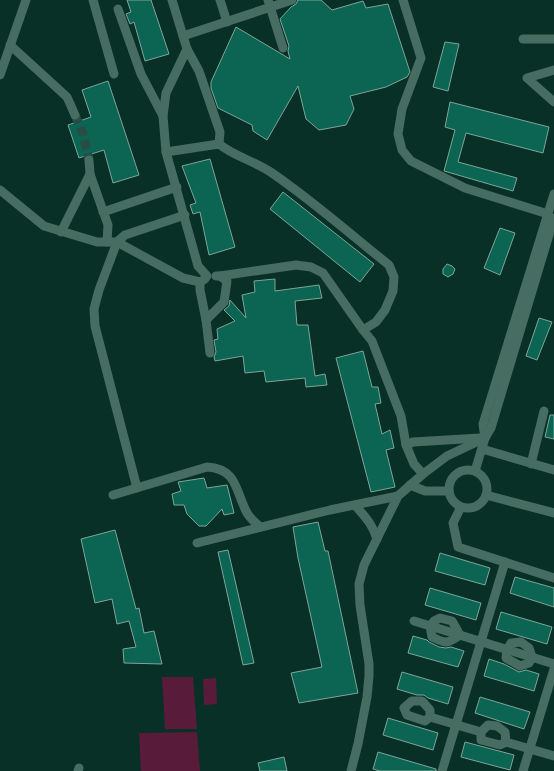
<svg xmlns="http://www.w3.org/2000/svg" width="554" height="771" viewBox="0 0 554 771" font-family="'PT Sans Narrow',sans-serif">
<rect width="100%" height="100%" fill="#083027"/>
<!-- green -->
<g fill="#581c3a">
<path d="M162,677H193L197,729H165Z"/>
<path d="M216,678L217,704L204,705L203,679Z"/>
<path d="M197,732L200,771H141L139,733Z"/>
</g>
<!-- building -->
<g fill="#0c6452" stroke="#7ea599">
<path d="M127,0H151L169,54L145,61L134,22L130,24L126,14L131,12Z"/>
<path d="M298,0H321L332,10L363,1L366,8L388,4L410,72L407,77L386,87L350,96L354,109L346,125L319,130L306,119L298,86L267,140L253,131L252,125L218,108L211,88V82L236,27L290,59L288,51L289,46L280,19L291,7L296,4Z"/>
<path d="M445,42L459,44L448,91L433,87Z"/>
<path d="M108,81L139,175L113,183L104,150L79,158L68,125L91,117L82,90Z"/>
<path d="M450,102L549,127L543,153L466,133L458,162L517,178L513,191L444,171L455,130L445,127Z"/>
<path d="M210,159L235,247L209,255L200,212L193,214L190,205L196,203L182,166Z"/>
<path d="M283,192L374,264L360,282L270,209Z"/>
<path d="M500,228L515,233L500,275L484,268Z"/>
<path d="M447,264L452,266L455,269L453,274L448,277L443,274V269Z"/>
<path d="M275,279V291L319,285L322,298L295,301L297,325H308L315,376L325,374L327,385L306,387L305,378L266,382L264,371L245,373L243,356L215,361L214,357L216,352L214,340L218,339L217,329L235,321L224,310L229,306L230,300L246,318L242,295L255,292L254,281Z"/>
<path d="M539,318L552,322L537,360L526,356Z"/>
<path d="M363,351L372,387H378L381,403L375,404L382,434L390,430L394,448L386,450L395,487L371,492L336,358Z"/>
<path d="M550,415H554V439L545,437Z"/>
<path d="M204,478L207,488L227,485L234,513L224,515L222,509L206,526H199L187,514L184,505H174L172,494L181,491L178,482Z"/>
<path d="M318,522L325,551H328L358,693L299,703L291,673L322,667L298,558L293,527Z"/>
<path d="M115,530L136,609L139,608L144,633L154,631L162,664L124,663L123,649L136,647L129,621L117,624L112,599L95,603L81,539Z"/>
<path d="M228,550L254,663L243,665L218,552Z"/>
<path d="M440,553L490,568L485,585L435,571Z"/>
<path d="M515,577L554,588V607L510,593Z"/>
<path d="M430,588L481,603L476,620L425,605Z"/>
<path d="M501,612L552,627L547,644L496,629Z"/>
<path d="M413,636L427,640L429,642L439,647L446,648L451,647L464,651L458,667L408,653Z"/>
<path d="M489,659L504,664L519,672L526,670L539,674L534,691L484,676Z"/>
<path d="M402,672L453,687L448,704L428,698L424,695H417L397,689Z"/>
<path d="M480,697L530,712L524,729L475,713Z"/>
<path d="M388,718L438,733L433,750L383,735Z"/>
<path d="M465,742L514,755L510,770L461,757Z"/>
<path d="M378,752L436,769V771H380L373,769Z"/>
<path d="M284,757L287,771H260L258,763Z"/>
</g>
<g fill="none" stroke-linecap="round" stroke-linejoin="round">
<!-- street-tunnel -->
<path stroke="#284d45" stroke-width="9" stroke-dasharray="9 4.5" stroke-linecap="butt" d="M75,115L83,134L89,160"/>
<!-- street -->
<g stroke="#476c61" stroke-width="9">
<path d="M93,0L114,74"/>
<path d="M172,0L187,49L199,71L220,132L219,144"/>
<path d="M220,0L227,22"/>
<path d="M268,0L283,48"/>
<path d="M403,0L421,58L402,109L398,134L402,150L411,161L465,188L548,214"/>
<path d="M118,9L141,74L163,116L166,152L198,266L207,276"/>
<path d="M183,36L292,0"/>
<path d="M523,39H554"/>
<path d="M10,45L67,97L75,115"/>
<path d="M554,70L527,78L554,102"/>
<path d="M0,75L26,0"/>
<path d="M163,116L166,93L187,49"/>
<path d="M166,152L219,144C235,157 255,161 272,173C313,201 350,234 389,265L394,277L393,291L385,310L376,322L363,330"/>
<path d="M89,160L90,174L108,225L107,242"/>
<path d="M0,190L44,226L97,242H117L183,278L200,282"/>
<path d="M103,212L177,187"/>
<path d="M61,232L90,174"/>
<path d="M220,276L296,265L311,267L323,273L363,330L372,341L401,416L406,445L414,464L423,474"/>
<path d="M205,279L200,282V290L206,320L210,353"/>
<path d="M206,320L224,302L227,281L220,276H216"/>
<path d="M485,438L483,424L554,194"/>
<path d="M406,445L413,442L480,438"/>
<path d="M482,449L554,470"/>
<path d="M531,464L544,411"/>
<circle cx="468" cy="489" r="19"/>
<path d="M475,471L485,438L491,428L554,218"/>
<path d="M410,485L425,491H449"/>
<path d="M137,488L95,326L94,309L99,290L117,242L125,235L185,215"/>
<path d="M113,495L207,467C237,469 235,489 246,511C249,518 255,522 260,527"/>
<path d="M486,495L554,513"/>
<path d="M355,505C365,517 372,523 377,539"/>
<path d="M461,507L453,523L458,547L554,578"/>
<path d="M197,543L330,510L398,496"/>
<path d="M440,618L452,621L460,635C447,644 446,644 432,637L430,626L434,621Z"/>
<path d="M414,621L554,664"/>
<path d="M521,642L529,648L532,657L529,663L520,666L506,658L507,650L511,643Z"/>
<path d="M412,701H422L430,710V717L425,721L407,715L404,708Z"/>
<path d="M430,717L481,732"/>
<path d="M506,742L505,732L497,726L488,725L481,732V740L500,745L506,742L554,756"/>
<path d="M78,771L79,768"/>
<path d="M351,771L358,744L367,697L369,676V664L360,605L359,584L364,565L398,496L423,474L447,456L485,438"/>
<path d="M442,771L505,562"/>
<path d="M523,771L554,669"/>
</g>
</g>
</svg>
